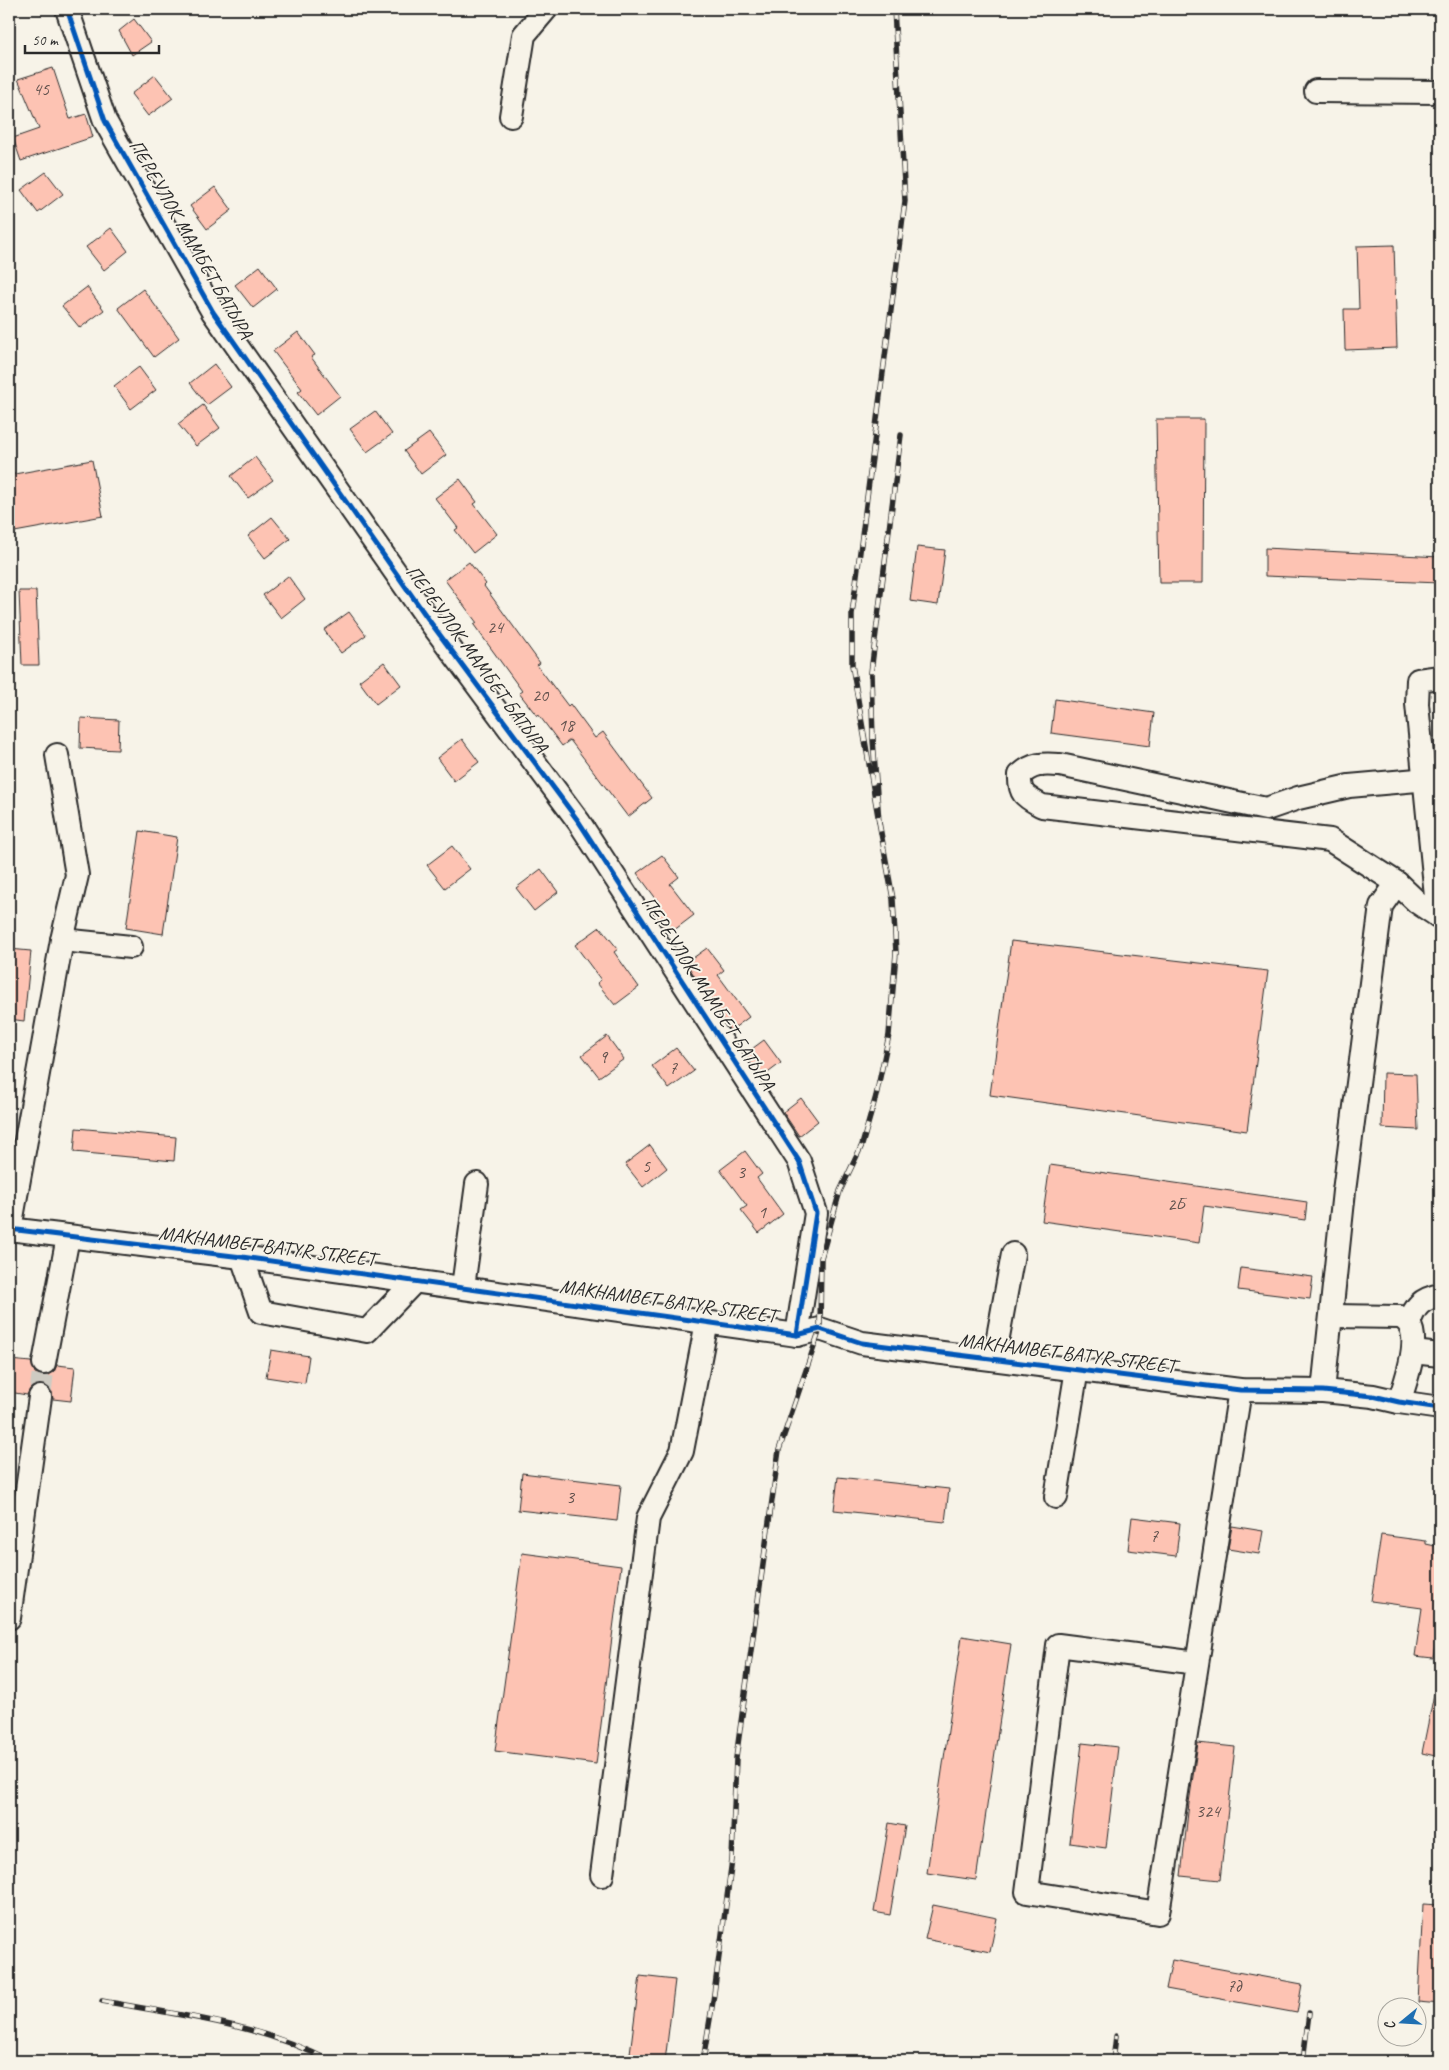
<svg xmlns="http://www.w3.org/2000/svg" width="1449" height="2070" viewBox="0 0 1449 2070" font-family="Caveat,sans-serif">
<rect width="100%" height="100%" fill="#f7f3e8"/>
<filter id="ink" filterUnits="userSpaceOnUse"><feTurbulence type="fractalNoise" baseFrequency=".02" numOctaves="2"/><feDisplacementMap in="SourceGraphic" scale="10" xChannelSelector="R" yChannelSelector="G"/><feConvolveMatrix kernelMatrix="1 2 1 2 8 2 1 2 1" color-interpolation-filters="sRGB"/></filter>
<g filter="url(#ink)">
<!-- building -->
<g fill="#fdc3b3" stroke="#2b2b2b">
<path d="M134,19L151,42L132,55L119,31Z"/>
<path d="M53,68L70,119L86,114L93,137L21,161L13,138L39,129L18,79Z"/>
<path d="M155,75L173,98L148,116L131,94Z"/>
<path d="M46,172L63,194L38,213L21,190Z"/>
<path d="M215,187L232,210L207,229L190,206Z"/>
<path d="M111,228L128,251L104,270L86,247Z"/>
<path d="M1394,245L1397,348L1345,350L1344,309H1359L1357,246Z"/>
<path d="M260,266L277,289L253,308L235,285Z"/>
<path d="M87,287L104,310L80,328L62,306Z"/>
<path d="M143,289L179,338L154,357L118,308Z"/>
<path d="M298,332L315,355L311,357L340,396L316,415L298,392L302,389L273,351Z"/>
<path d="M214,364L231,387L207,405L190,383Z"/>
<path d="M139,367L156,390L131,409L114,386Z"/>
<path d="M203,405L220,428L196,446L178,424Z"/>
<path d="M375,411L392,434L367,452L350,429Z"/>
<path d="M1156,419H1204L1203,583H1159Z"/>
<path d="M429,433L446,455L421,474L404,451Z"/>
<path d="M255,457L273,480L248,498L231,476Z"/>
<path d="M92,460L103,516L9,533V475Z"/>
<path d="M460,479L477,502L474,504L497,534L473,553L455,530L458,528L435,498Z"/>
<path d="M272,517L290,539L265,558L248,536Z"/>
<path d="M917,547L945,550L938,605L910,601Z"/>
<path d="M1265,548L1440,557V583L1265,576Z"/>
<path d="M469,562L486,584L484,586L540,663L537,665L568,706L570,704L595,738L603,732L652,798L628,817L570,740L562,746L538,714L537,716L519,693L522,691L474,625L477,623L445,580Z"/>
<path d="M288,576L305,599L281,618L263,595Z"/>
<path d="M19,591H36L39,665H22Z"/>
<path d="M349,612L366,635L341,653L324,630Z"/>
<path d="M384,662L401,685L376,704L359,681Z"/>
<path d="M1055,699L1154,713L1150,746L1051,733Z"/>
<path d="M81,718L119,720L118,750L80,748Z"/>
<path d="M462,739L479,762L454,781L437,758Z"/>
<path d="M140,831L177,837L163,934L126,928Z"/>
<path d="M452,846L470,869L445,888L427,865Z"/>
<path d="M662,855L679,877L670,884L694,915L669,934L652,910L660,904L637,873Z"/>
<path d="M541,869L558,892L534,911L516,888Z"/>
<path d="M600,927L618,949L614,952L639,987L615,1005L597,983L601,980L575,945Z"/>
<path d="M1011,941L1268,971L1247,1131L990,1095Z"/>
<path d="M707,948L724,970L718,975L749,1017L730,1031L686,963Z"/>
<path d="M9,949L31,951L24,1021L9,1019Z"/>
<path d="M607,1036L624,1059L599,1077L582,1055Z"/>
<path d="M764,1040L781,1063L761,1078L745,1054Z"/>
<path d="M676,1048L694,1071L669,1089L652,1066Z"/>
<path d="M1383,1073L1416,1074L1418,1130L1382,1128Z"/>
<path d="M801,1098L818,1121L799,1136L783,1112Z"/>
<path d="M76,1128L176,1137L174,1161L74,1152Z"/>
<path d="M650,1145L667,1168L643,1187L625,1164Z"/>
<path d="M745,1151L762,1174L757,1178L783,1214L759,1233L741,1210L747,1206L720,1170Z"/>
<path d="M1050,1165L1307,1202L1305,1220L1204,1206L1199,1243L1042,1221Z"/>
<path d="M1241,1268L1313,1277L1310,1299L1238,1290Z"/>
<path d="M271,1350L309,1356L305,1383L266,1377Z"/>
<path d="M9,1360L31,1362L35,1373L42,1376L49,1375L54,1372L57,1365L75,1367L71,1401L53,1399L52,1392L48,1387L42,1384L35,1385L30,1389L27,1395L9,1392Z"/>
<path d="M522,1473L621,1485L617,1521L518,1510Z"/>
<path d="M838,1477L949,1489L945,1522L834,1510Z"/>
<path d="M1132,1517L1180,1523L1176,1556L1128,1550Z"/>
<path d="M1232,1526L1263,1531L1259,1554L1228,1549Z"/>
<path d="M1381,1535L1426,1541V1544L1440,1547V1615L1433,1658L1415,1656L1422,1608L1371,1601Z"/>
<path d="M522,1553L621,1566L596,1764L495,1751Z"/>
<path d="M962,1636L1011,1644L976,1880L927,1873Z"/>
<path d="M1434,1694L1440,1695V1757L1422,1753Z"/>
<path d="M1082,1743L1118,1747L1106,1848L1070,1843Z"/>
<path d="M1198,1743L1235,1747L1220,1880L1181,1876L1189,1803Z"/>
<path d="M889,1823L905,1826L890,1915L874,1912Z"/>
<path d="M1423,1904L1440,1905V2004L1418,2002Z"/>
<path d="M933,1905L997,1918L990,1952L925,1939Z"/>
<path d="M1172,1960L1302,1984L1297,2013L1166,1989Z"/>
<path d="M640,1976L675,1980L665,2061H629Z"/>
</g>
<g fill="none" stroke-linecap="round" stroke-linejoin="round">
<!-- minor-tunnel -->
<path stroke="#cecbc2" stroke-width="22" stroke-dasharray="22 11" stroke-linecap="butt" d="M40,1397L44,1363"/>
<defs>
<g id="minor">
<path d="M67,9L105,121L213,312L431,623L579,822L799,1161L816,1213L797,1335"/>
<path d="M1316,91L1440,92"/>
<path d="M511,116L524,35L546,9"/>
<path d="M1397,883L1330,840L1042,806C1026,797 1019,795 1020,775C1033,763 1043,764 1060,765L1266,809L1298,798L1349,786L1440,778"/>
<path d="M1438,916L1417,704L1418,680L1440,677"/>
<path d="M62,940L131,947"/>
<path d="M9,1229L242,1257L797,1335L820,1329L862,1343L1240,1390L1323,1391L1373,1396L1399,1402L1440,1408"/>
<path d="M10,1229L62,940L77,875L57,755"/>
<path d="M242,1257L261,1312L367,1331L415,1281"/>
<path d="M463,1287L477,1184"/>
<path d="M1332,1316L1400,1317C1427,1327 1405,1383 1399,1402"/>
<path d="M1409,1323C1415,1306 1421,1299 1440,1295"/>
<path d="M1413,1352L1440,1355"/>
<path d="M994,1359L1013,1254"/>
<path d="M44,1363L68,1237"/>
<path d="M1323,1391L1344,1191L1381,906L1397,883L1417,902L1438,916L1440,915"/>
<path d="M1056,1497L1077,1369"/>
<path d="M9,1618L40,1397"/>
<path d="M1197,1663L1058,1645L1027,1892L1158,1913L1240,1390"/>
<path d="M602,1875L648,1518L682,1451L707,1322"/>
</g>
</defs>
<!-- minor casing -->
<use href="#minor" stroke="#2b2b2b" stroke-width="26"/>
<!-- minor -->
<use href="#minor" stroke="#f7f3e8" stroke-width="22"/>
<defs>
<g id="rail">
<path d="M894,9L905,201L852,614V665L879,822L873,739L871,672L901,435"/>
<path d="M102,2001C180,2015 260,2024 330,2061"/>
<path d="M703,2061L713,2001L732,1860L736,1758L779,1450L820,1329L821,1258L840,1191L862,1145L876,1096L889,1035L896,953L893,899L879,822"/>
<path d="M1113,2061L1116,2036"/>
<path d="M1303,2061L1309,2013"/>
</g>
</defs>
<!-- rail casing -->
<use href="#rail" stroke="#2b2b2b" stroke-width="5.5"/>
<!-- rail -->
<use href="#rail" stroke="#f7f3e8" stroke-width="4" stroke-dasharray="11" stroke-linecap="butt"/>
<defs>
<g id="cycleway">
<path d="M67,9L105,121L213,312L431,623L579,822L799,1161L816,1213L797,1335"/>
<path d="M9,1229L242,1257L797,1335L820,1329L862,1343L1240,1390L1323,1391L1373,1396L1399,1402L1440,1408"/>
</g>
</defs>
<!-- cycleway casing -->
<use href="#cycleway" stroke="#f7f3e8" stroke-width="8"/>
<!-- cycleway -->
<use href="#cycleway" stroke="#0057b8" stroke-width="5"/>
</g>
</g>
<g text-anchor="middle" dominant-baseline="central" stroke-width="4" stroke-linejoin="round" paint-order="stroke">
<!-- number labels -->
<g font-size="18" fill="#60514d">
<text x="41" y="89">45</text>
<text x="495" y="627">24</text>
<text x="540" y="695">20</text>
<text x="566" y="725">18</text>
<text x="603" y="1057">9</text>
<text x="673" y="1068">7</text>
<text x="646" y="1166">5</text>
<text x="741" y="1172">3</text>
<text x="1176" y="1204">2Б</text>
<text x="762" y="1212">1</text>
<text x="570" y="1497">3</text>
<text x="1154" y="1536">7</text>
<text x="1208" y="1811">324</text>
<text x="1234" y="1986">7д</text>
</g>
<!-- street labels -->
<g font-size="20" fill="#2b2b2b" stroke="#f7f3e8">
<text transform="translate(191 239) rotate(60)">ПЕРЕУЛОК МАМБЕТ БАТЫРА</text>
<text transform="translate(477 659) rotate(54)">ПЕРЕУЛОК МАМБЕТ БАТЫРА</text>
<text transform="translate(708 993) rotate(57)">ПЕРЕУЛОК МАМБЕТ БАТЫРА</text>
<text transform="translate(267 1246) rotate(7)">MAKHAMBET BATYR STREET</text>
<text transform="translate(668 1301) rotate(8)">MAKHAMBET BATYR STREET</text>
<text transform="translate(1067 1353) rotate(7)">MAKHAMBET BATYR STREET</text>
</g>
</g>
<!-- margin -->
<rect width="1449" height="2070" fill="none" stroke="#f7f3e8" stroke-width="30"/>
<rect x="15" y="15" width="1419" height="2040" fill="none" stroke="#2b2b2b" stroke-width="2" filter="url(#ink)"/>
<!-- north arrow -->
<g transform="translate(1402 2022) rotate(252)"><circle r="24" fill="#f7f3e8" stroke="#a5a39c"/>
<path d="M0-4L9 19L0 12L-9 19Z" fill="#1f6fb2"/>
<text y="-8" font-size="14" font-weight="bold" text-anchor="middle" fill="#2b2b2b">С</text>
</g>
<!-- scale -->
<path d="M25 45v8h134v-8" fill="none" stroke="#2b2b2b" stroke-width="2.5"/>
<text x="32" y="45" font-size="15" fill="#2b2b2b" stroke="#f7f3e8" stroke-width="4" paint-order="stroke">50 m</text>
</svg>
